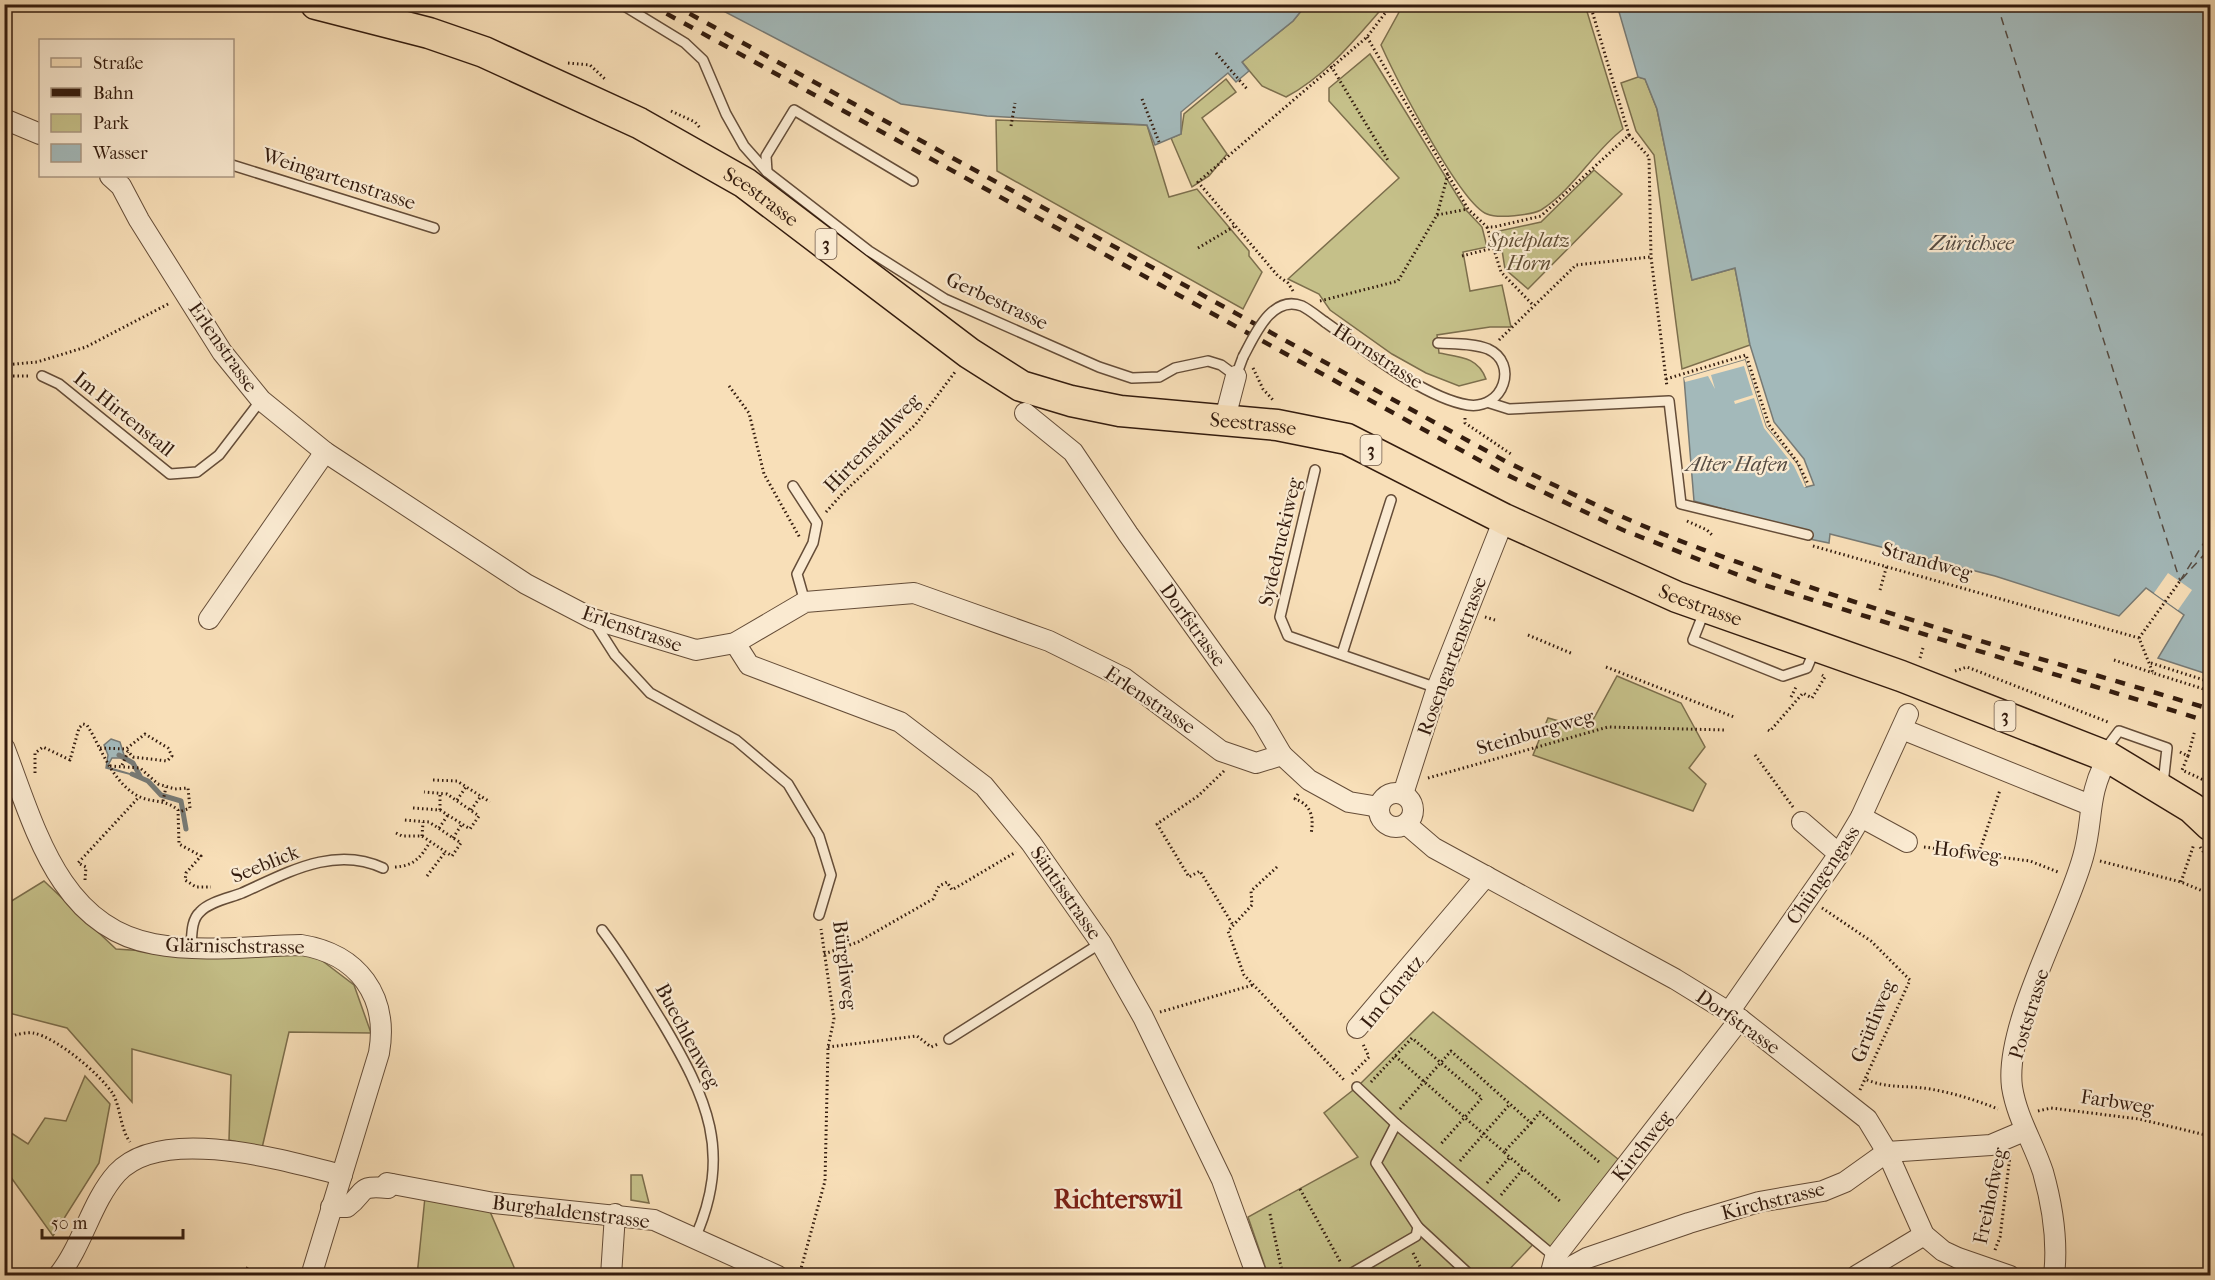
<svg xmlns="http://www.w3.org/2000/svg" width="2215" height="1280" viewBox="0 0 2215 1280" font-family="'IM FELL French Canon',serif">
<rect width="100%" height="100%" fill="#f8dfb8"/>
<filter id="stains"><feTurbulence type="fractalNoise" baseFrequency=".00333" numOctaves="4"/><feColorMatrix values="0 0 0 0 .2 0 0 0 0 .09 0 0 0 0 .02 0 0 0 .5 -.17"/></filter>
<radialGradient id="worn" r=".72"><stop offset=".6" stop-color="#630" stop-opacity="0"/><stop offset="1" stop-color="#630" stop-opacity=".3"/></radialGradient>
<!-- green -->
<g fill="#c5c089" stroke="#7c6e4c" stroke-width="1.5">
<path d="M1306,5H1385C1356,38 1326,76 1286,97L1262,86L1242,62L1293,21Z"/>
<path d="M1403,5H1585L1623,129C1593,152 1573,190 1541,210C1531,215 1498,219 1487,214C1460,204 1395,76 1381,45Z"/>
<path d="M1370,54L1466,210L1482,227L1487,247L1463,252L1470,291L1502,285L1511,327H1490L1437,335L1439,353C1460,357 1478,357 1486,379L1459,386L1426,373L1392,354L1330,310L1319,294L1288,279L1399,178L1329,101V88Z"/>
<path d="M1638,77L1645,79L1657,109L1692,280L1735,268L1750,345L1682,369L1654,155L1636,131L1621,83Z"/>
<path d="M1226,79L1236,92L1202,118L1227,154L1209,176L1192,187L1171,138L1181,134L1184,114Z"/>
<path d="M996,120L1147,125L1169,197L1197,189L1249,251V256L1262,272L1243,309L997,171Z"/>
<path d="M1594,170L1622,194L1528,289L1505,269L1499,231L1541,222Z"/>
<path d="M1617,676L1681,703L1705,747L1689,768L1706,784L1693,811L1533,755L1548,718L1588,729Z"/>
<path d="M44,881L116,949L204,955L312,953L354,985L371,1033L289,1032L262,1148L229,1140L231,1075L132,1049V1102L67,1028L5,1012V905Z"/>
<path d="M1433,1012L1623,1163L1553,1250L1539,1238L1504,1275H1268L1248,1217L1358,1157L1324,1113L1357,1087Z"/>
<path d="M85,1076L110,1104L99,1163L53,1236L5,1169V1129L28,1144L45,1118L66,1121Z"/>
<path d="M631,1175H642L649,1203L631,1200Z"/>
<path d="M425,1197L488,1207L514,1267L513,1275L417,1276Z"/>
</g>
<!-- water -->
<g fill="#a3b9ba" stroke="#777a75" stroke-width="1.5">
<path d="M712,5H1306L1293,21L1242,62L1249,71L1236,82L1228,73L1181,112V134L1155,145L1147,125L987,116L901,104Z"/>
<path d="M1617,5H2210V675L2158,658L2184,615L2146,588L2119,616L1995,576L1830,534L1829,543L1790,535L1791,527L1694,501L1684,378L1745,360L1766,427L1797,464L1806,487L1814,485L1804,459L1774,422L1750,345L1735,268L1692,280L1657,109L1645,79L1638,77Z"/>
<path d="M111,739L120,742L124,755L123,758H112L107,767L137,776L106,768L108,755L104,745Z"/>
</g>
<!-- pier -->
<g fill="#f8dfb8">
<path d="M1745,360L1766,427L1797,464L1806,487H1804L1794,466L1764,428L1754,398L1735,404L1734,401L1753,395L1744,366L1711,375L1715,389L1708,376L1685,382L1684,378Z"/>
<path d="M2168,573L2192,590L2178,610L2154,593Z"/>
</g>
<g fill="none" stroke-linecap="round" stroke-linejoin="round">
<!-- stream -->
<g stroke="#777a75" stroke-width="5">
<path d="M119,755L133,763L140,776"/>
<path d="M132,774L148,781L161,795L181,801L186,829"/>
</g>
<!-- ferry -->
<g stroke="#554b42" stroke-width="1.5" stroke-dasharray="8 6" stroke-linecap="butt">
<path d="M1997,4L2180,581"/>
<path d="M2182,579L2210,548"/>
<path d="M2180,581L2210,533"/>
</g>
<defs>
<g id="lane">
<path d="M621,4L685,43L703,60L726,114L744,146L767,172L869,251L945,299L1099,367L1132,378L1159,377L1175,368L1208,361L1221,365L1236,376L1243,357"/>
<path d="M232,165L434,228"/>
<path d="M767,172L766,156L794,110L913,181"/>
<path d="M1325,322C1362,348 1424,398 1468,405C1504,410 1519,363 1488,349C1473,343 1454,344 1438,343"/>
<path d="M42,376L59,384L170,474L197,472L219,455L261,400"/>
<path d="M1490,403L1509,409L1669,401L1681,504L1808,535"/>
<path d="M1315,470L1280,617L1288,636L1437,688"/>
<path d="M793,486L817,523L813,543L797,574L805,602"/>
<path d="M1704,612L1693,640L1783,676L1807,668L1815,649"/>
<path d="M594,622L615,655L650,693L736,740L788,784L819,836L831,875L819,915"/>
<path d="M1342,654L1391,500"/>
<path d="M2104,751L2119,731L2167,748L2163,784"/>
<path d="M602,930C624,959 643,991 662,1022C707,1098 733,1153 695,1238"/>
<path d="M191,947C192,935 191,920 200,912C209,902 229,898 242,893C287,873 334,845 383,868"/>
<path d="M949,1039L1101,943"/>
<path d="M1357,1087L1396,1124L1555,1257"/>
<path d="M1418,1227L1471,1276"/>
<path d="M1347,1276L1416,1236L1418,1227L1376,1163L1396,1124"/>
</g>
<g id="street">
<path d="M4,119L40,134"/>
<path d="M110,176L121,186L139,220L222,352L261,400L325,452L526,584L593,619L696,650L735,643L805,602L914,593L1049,641L1124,678L1221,751L1256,763L1282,755"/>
<path d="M1025,413L1073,452L1128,534L1262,721L1282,755L1309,780L1349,802L1379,807"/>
<path d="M1225,418L1236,376"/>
<path d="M209,619L325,452"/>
<path d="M735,643L749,665L900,722L984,786L1031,843L1101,943L1143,1017L1222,1180L1257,1276"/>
<path d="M1902,729L2090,805"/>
<path d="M4,747C34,824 58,927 154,944C201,953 253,946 301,945C358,954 389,996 379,1053L311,1276"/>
<circle cx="1396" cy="810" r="17"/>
<path d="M1403,794L1437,688L1504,519"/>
<path d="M1861,817L1907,842"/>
<path d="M1802,822L1839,854"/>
<path d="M1406,824L1434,848L1675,979L1740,1019L1867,1119L1887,1152L1924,1235L1943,1251L1958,1258L2010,1276"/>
<path d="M1729,1012L1839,854L1861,817L1908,714"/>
<path d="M1357,1028L1486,876"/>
<path d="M387,1183L494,1203L654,1220L778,1276"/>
<path d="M331,1207H347C367,1192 356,1185 388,1188L391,1184"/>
<path d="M58,1276C83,1245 91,1202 117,1173C162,1124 286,1161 342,1175"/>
<path d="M611,1276L615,1214"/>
<path d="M1550,1276L1555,1257L1740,1019"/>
<path d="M1554,1276L1587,1258L1689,1223L1759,1202L1823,1191L1845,1182L1887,1152L1991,1145L2024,1131"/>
<path d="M1856,1276L1924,1235"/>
<path d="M2054,1276C2058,1242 2052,1204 2043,1172C2033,1142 2017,1118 2012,1087C2004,1026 2066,919 2083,857C2094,819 2086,796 2108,757"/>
</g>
<g id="primary">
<path id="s1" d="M316,4L429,33L484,52L639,123L745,183L969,353L1021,386L1071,401L1120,411L1277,425L1347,439L1504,519L1677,597L1901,676L2108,757L2192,808L2210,825"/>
</g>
</defs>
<!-- lane casing -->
<use href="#lane" stroke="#654d38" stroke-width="12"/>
<!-- street casing -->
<use href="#street" stroke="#654d38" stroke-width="22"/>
<!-- primary casing -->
<use href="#primary" stroke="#341c0e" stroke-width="33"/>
<!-- path -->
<g stroke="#341c0e" stroke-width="3" stroke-dasharray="1.5 3" stroke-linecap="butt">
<path d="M1367,37L1468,209L1487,227H1494L1541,216L1629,135L1590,4"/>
<path d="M1216,53L1247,89"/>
<path d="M568,63L590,65L606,80"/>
<path d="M1331,66L1389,162"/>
<path d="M1142,99L1159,142"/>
<path d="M671,111L695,122L701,129"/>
<path d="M1011,126L1015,103"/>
<path d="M1629,135L1649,157L1651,257L1667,387"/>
<path d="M1437,215L1468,209"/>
<path d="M1487,227L1501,272L1534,306"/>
<path d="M1198,248L1235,226"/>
<path d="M1462,256L1493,248"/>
<path d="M1293,291L1288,283L1278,276L1198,182L1367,37L1392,4"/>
<path d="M1320,301L1398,281L1437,215L1448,174"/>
<path d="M1499,340L1576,265L1650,257"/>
<path d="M4,365L37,362L86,347L170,303"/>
<path d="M1253,368L1263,389L1273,400"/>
<path d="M4,376H28"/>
<path d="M1666,379L1746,355L1769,425L1798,463L1808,484"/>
<path d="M729,386L749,413L764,474L800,538"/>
<path d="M1465,418V423L1511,454"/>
<path d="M826,512L843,493L916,424L955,372"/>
<path d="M1687,521L1707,530L1712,535"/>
<path d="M1813,546L2139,638L2153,673L2210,691"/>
<path d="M1880,590L1887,565"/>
<path d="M1485,617L1495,620"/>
<path d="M1528,635L1573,654"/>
<path d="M2139,638L2180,581"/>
<path d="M1920,658L1923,648"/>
<path d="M2114,660L2153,673"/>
<path d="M2151,663L2210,682"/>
<path d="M1606,667L1734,717"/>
<path d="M1955,671L1967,667L2108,722"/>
<path d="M1791,697L1797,685"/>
<path d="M1768,730L1770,731L1803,693L1812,698L1825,677L1822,675"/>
<path d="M100,748L126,749L145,734L168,748L172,756L167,761L133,757L126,749"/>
<path d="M2180,752L2188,756L2195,730"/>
<path d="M1755,755L1793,807"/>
<path d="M2188,756L2182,770L2210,783"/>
<path d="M122,765L128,752"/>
<path d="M110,766L140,768L158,784L175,789L188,788L190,808L179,812"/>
<path d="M1224,771L1198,796L1157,824L1189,877L1200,871L1233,925"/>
<path d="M35,773V753L43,747L70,760L79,728L83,724L87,725C102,749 112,782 138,796C151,803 166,799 178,810L179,844L201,856L186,873L185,880L196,887H211"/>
<path d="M1428,778L1608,727L1725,730"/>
<path d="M433,780L457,781L490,802"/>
<path d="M1298,794L1295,799C1312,805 1314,818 1311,834"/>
<path d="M457,800L466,787"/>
<path d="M163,801L166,787"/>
<path d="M413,808L440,810L470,829L479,816L447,794L424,792"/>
<path d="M440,810V794"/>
<path d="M471,810L481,796"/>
<path d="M439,828L448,815"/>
<path d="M396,833L402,836H422L452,856L461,843L429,822L404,820"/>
<path d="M422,836L423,822"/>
<path d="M453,838L462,824"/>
<path d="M1924,847L2030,861L2058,872"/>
<path d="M2200,847L2210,861"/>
<path d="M1979,853L2000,790"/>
<path d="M2100,861L2181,882L2210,894"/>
<path d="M395,867C414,866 421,857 430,842"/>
<path d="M1277,867L1251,891L1252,905L1228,931L1244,975L1345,1081"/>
<path d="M427,876L446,851"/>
<path d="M85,880L86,867L78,863L139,797"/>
<path d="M2181,882L2194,844"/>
<path d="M1822,908L1871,941L1910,980L1865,1079C1887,1089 1907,1085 1930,1089C1953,1093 1976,1100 1998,1109"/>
<path d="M824,954L858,942L933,899L939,886L947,882L952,890L1016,852"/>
<path d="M1160,1012L1253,985"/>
<path d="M15,1035C20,1034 28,1032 33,1033C56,1037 100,1074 113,1094C121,1109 120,1128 130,1142"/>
<path d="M828,1047L917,1036L931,1047L938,1044"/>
<path d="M1395,1056L1504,1152"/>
<path d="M1352,1074L1369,1057L1363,1044"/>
<path d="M1371,1082L1412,1038L1482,1098L1440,1145"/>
<path d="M1860,1090L1865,1079"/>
<path d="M1400,1109L1451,1051L1531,1123L1504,1152L1561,1202"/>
<path d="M2038,1111L2051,1108L2139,1119L2210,1136"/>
<path d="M1531,1123L1540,1112L1599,1162"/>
<path d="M1460,1161L1510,1104"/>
<path d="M1487,1183L1510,1157"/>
<path d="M1300,1189L1341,1263"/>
<path d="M1501,1195L1523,1169"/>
<path d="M1270,1214L1283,1276"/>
<path d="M1995,1250L2000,1237L2010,1156"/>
<path d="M1413,1253L1425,1276"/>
<path d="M242,1276L248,1267"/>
<path d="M799,1276L825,1181L828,1047L834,1019L821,929"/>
<path d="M1379,1276L1386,1271"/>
</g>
<!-- lane -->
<use href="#lane" stroke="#faead1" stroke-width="9"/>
<!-- street -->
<use href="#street" stroke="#faead1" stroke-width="20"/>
<!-- primary -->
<use href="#primary" stroke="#f8dfb8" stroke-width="30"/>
<!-- rail -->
<g stroke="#341c0e" stroke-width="4.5" stroke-dasharray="10 10" stroke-linecap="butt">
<path d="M649,4L1499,471L1623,530L1764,585L2210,722"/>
<path d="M672,4L1505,461C1566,491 1627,521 1691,545C1861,609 2037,657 2210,709"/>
</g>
<defs>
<path id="lane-bridge" d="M1243,357C1254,337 1271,294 1302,306C1310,310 1318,317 1325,322"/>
</defs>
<!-- lane-bridge casing -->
<use href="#lane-bridge" stroke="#654d38" stroke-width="12" stroke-linecap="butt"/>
<!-- lane-bridge -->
<use href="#lane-bridge" stroke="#faead1" stroke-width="9"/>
</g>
<g text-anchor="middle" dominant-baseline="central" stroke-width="4.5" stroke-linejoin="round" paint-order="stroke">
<!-- shield labels -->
<g fill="#faead1" stroke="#6f5a48" stroke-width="1.5">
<rect x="815.5" y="229" width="21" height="30" rx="4.5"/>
<rect x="1360.5" y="435" width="21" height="30" rx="4.5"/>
<rect x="1994.5" y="701" width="21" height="30" rx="4.5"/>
</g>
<g font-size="18" font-weight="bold" fill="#341c0e">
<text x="826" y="244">3</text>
<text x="1371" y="450">3</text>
<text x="2005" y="716">3</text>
</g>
<!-- street labels -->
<g font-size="20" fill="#341c0e" stroke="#faead1">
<text transform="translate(339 179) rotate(18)">Weingartenstrasse</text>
<text stroke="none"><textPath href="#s1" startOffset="488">Seestrasse</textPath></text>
<text transform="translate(997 301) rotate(25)">Gerbestrasse</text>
<text transform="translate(223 347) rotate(55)">Erlenstrasse</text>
<text transform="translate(1378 356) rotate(33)">Hornstrasse</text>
<text transform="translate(124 414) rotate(39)">Im Hirtenstall</text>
<text stroke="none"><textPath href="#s1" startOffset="1046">Seestrasse</textPath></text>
<text transform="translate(872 443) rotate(-46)">Hirtenstallweg</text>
<text transform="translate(1280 542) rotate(-77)">Sydedruckiweg</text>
<text transform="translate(1927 561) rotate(16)">Strandweg</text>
<text stroke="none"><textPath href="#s1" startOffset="1532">Seestrasse</textPath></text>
<text transform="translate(1193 625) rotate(54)">Dorfstrasse</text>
<text transform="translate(632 629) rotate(19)">Erlenstrasse</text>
<text transform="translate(1452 656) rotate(-70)">Rosengartenstrasse</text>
<text transform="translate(1150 700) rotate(34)">Erlenstrasse</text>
<text transform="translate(1535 732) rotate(-16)">Steinburgweg</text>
<text transform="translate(1967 852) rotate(7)">Hofweg</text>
<text transform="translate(265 864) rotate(-22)">Seeblick</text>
<text transform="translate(1823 875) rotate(-56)">Chüngengass</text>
<text transform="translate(1066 893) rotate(55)">Säntisstrasse</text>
<text transform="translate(235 946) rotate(1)">Glärnischstrasse</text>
<text transform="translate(845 965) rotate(83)">Bürgliweg</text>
<text transform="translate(1392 992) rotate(-51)">Im Chratz</text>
<text transform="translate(2029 1014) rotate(-73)">Poststrasse</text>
<text transform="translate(1873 1021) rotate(-68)">Grütliweg</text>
<text transform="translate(1738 1022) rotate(35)">Dorfstrasse</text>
<text transform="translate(688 1036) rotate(62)">Buechlenweg</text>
<text transform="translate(2117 1102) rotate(9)">Farbweg</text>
<text transform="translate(1642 1146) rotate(-52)">Kirchweg</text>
<text transform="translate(1990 1196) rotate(-78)">Freihofweg</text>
<text transform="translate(1773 1201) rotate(-14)">Kirchstrasse</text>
<text transform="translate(571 1212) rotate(7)">Burghaldenstrasse</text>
</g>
<!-- park labels -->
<g font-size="20" font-style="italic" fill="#604d33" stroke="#faead1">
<text x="1529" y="240">Spielplatz<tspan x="1529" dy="23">Horn</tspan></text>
</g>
<!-- water labels -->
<g font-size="21" font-style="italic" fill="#554b42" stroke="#faead1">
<text x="1972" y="243">Zürichsee</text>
<text x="1737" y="464">Alter Hafen</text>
</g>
<!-- district labels -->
<g font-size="26" font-weight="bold" fill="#7a1f14" stroke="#faead1">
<text x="1118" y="1199">Richterswil</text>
</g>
</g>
<!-- margin -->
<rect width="2215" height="1280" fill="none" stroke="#f8dfb8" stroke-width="24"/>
<rect x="6" y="6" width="2203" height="1268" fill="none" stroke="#341c0e" stroke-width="3"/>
<rect x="12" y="12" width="2191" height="1256" fill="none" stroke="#341c0e" stroke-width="1.5"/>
<!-- legend -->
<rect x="39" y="39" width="195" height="138" fill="#faead1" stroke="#ab9883" stroke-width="1.5"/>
<rect x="51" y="58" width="30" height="9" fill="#f8dfb8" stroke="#ab9883" stroke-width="1.5"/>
<text x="93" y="69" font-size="18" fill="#341c0e">Straße</text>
<rect x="51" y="88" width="30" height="9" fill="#341c0e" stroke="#ab9883" stroke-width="1.5"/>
<text x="93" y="99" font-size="18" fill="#341c0e">Bahn</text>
<rect x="51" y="114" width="30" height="18" fill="#c5c089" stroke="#ab9883" stroke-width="1.5"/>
<text x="93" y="129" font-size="18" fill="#341c0e">Park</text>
<rect x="51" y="144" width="30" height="18" fill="#a3b9ba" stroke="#ab9883" stroke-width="1.5"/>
<text x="93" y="159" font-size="18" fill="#341c0e">Wasser</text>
<!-- scale -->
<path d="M42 1229v9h141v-9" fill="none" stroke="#341c0e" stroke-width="3"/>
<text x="51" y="1229" font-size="18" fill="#341c0e" stroke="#faead1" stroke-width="4.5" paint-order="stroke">50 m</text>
<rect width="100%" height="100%" filter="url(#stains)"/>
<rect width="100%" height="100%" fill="url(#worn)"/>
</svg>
